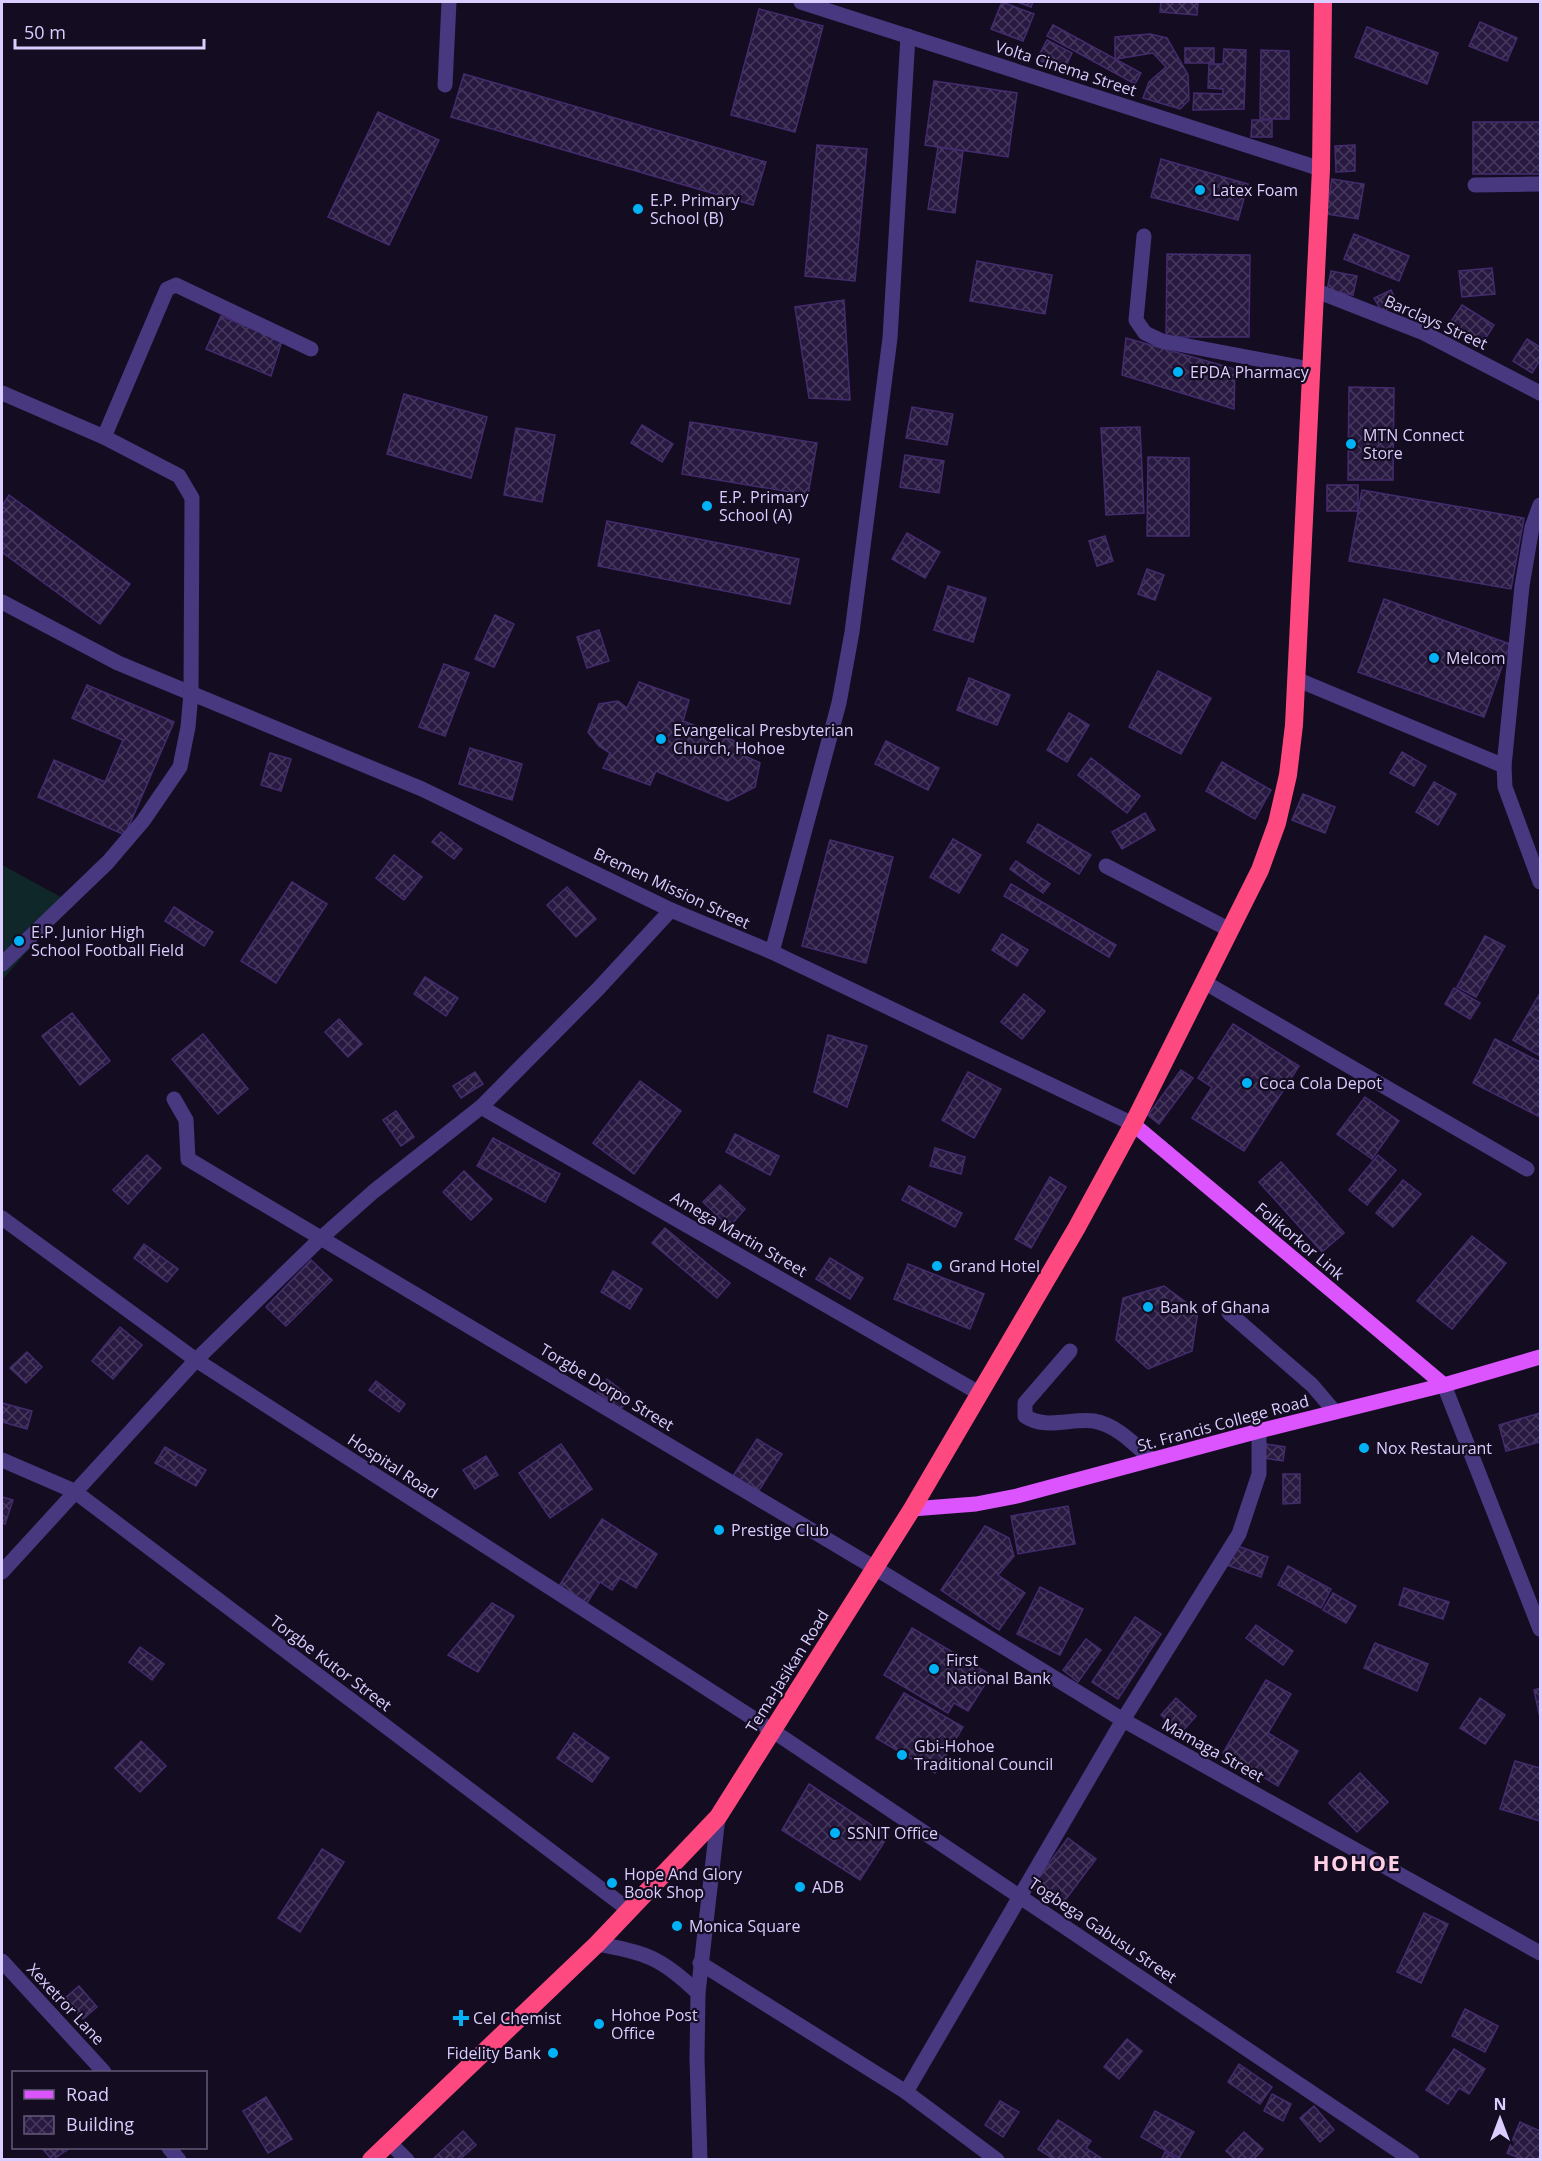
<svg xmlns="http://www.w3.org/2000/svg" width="1542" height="2161" viewBox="0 0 1542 2161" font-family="'Open Sans',sans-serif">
<defs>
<pattern id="building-cross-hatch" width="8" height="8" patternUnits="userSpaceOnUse" patternTransform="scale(1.5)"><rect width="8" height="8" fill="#281941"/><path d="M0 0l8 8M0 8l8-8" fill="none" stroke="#47395e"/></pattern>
</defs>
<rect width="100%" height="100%" fill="#140d21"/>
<!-- pitch -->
<path fill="#10272a" d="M2,865L70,902L2,980Z"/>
<!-- building -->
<g fill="url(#building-cross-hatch)" stroke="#442b6d" stroke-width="1.5">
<path d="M1002,2L1034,14L1023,41L991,29Z"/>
<path d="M1017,2H1033L1031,7Z"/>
<path d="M1161,2H1198L1197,15L1160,12Z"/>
<path d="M759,9L823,26L795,132L731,115Z"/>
<path d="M1480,22L1517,38L1507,61L1469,46Z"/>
<path d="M1053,25L1141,73L1135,84L1047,36Z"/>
<path d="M1367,27L1438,53L1427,84L1355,57Z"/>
<path d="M1150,34L1167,38L1188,75L1189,100L1180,109L1143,98L1149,82L1166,67L1153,53L1115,59V37Z"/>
<path d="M1047,40L1072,53L1063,72L1037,59Z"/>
<rect x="1185" y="48" width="29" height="15"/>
<path d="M1224,49L1246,50L1244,109L1193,110L1194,93L1223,94V89L1208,88L1209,64H1223Z"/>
<path d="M1261,50L1289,51V119H1260Z"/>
<path d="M464,74L766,162L753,205L451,117Z"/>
<path d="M934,81L1017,93L1008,157L925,145Z"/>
<path d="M378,112L439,140L389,245L328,217Z"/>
<path d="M1252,120H1272V137H1251Z"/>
<rect x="1473" y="122" width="67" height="52"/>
<path d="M817,145L867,149L855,281L805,276Z"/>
<path d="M1355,145V171L1336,172L1335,146Z"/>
<path d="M938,147L963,151L955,213L928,209Z"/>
<path d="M1161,159L1248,184L1238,220L1151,197Z"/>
<path d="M1332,179L1364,184L1358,219L1326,214Z"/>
<path d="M1354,234L1409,256L1399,281L1344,259Z"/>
<path d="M1167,254L1250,255L1249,337H1166Z"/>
<path d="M977,261L1052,275L1045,314L970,301Z"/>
<path d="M1492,268L1495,294L1462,297L1459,271Z"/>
<path d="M1331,271L1357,276L1353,295L1327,290Z"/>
<path d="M1391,290L1398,304L1382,312L1374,298Z"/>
<path d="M844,300L850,400L809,398L795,307Z"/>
<path d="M1462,305L1494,325L1480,347L1448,326Z"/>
<path d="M221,316L282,341L271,376L206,349Z"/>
<path d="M1126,338L1235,369L1234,409L1122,375Z"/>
<path d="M1527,339L1540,347V360L1532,373L1513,361Z"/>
<path d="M1349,387L1394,388L1393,480H1348Z"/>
<path d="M404,394L487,417L471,478L387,454Z"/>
<path d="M912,407L953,414L947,445L906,438Z"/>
<path d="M690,422L817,443L808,495L682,474Z"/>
<path d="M642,425L673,444L662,462L631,443Z"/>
<path d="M1140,427L1144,513L1106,515L1101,428Z"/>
<path d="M516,428L555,435L542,502L504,495Z"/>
<path d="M905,455L944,461L939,493L900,487Z"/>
<path d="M1148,457L1189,458V536H1147Z"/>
<rect x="1327" y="485" width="31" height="26"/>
<path d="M1362,490L1524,518L1511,589L1349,561Z"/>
<path d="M9,495L130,584L100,624L2,552V506Z"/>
<path d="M607,521L799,559L790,604L598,566Z"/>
<path d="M907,533L940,552L925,578L892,559Z"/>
<path d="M1105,536L1113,561L1097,566L1089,541Z"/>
<path d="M1147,569L1164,575L1155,600L1138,594Z"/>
<path d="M948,586L986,598L973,642L934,630Z"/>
<path d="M1384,599L1510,644L1484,717L1358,672Z"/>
<path d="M495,615L514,624L494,667L475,659Z"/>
<path d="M599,630L609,661L587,668L577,637Z"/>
<path d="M444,664L469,673L445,736L419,727Z"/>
<path d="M1158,671L1211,698L1181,754L1129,727Z"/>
<path d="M969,678L1010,695L997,725L957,710Z"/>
<path d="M639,682L689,700L683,721L748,746L743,755L760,763L755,787L728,801L656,771L650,785L603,768L610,753L599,746L588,732L599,704L618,701L627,708Z"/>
<path d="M87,685L174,722L125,835L38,797L54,760L105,782L123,740L72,718Z"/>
<path d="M1069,713L1089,725L1067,762L1047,750Z"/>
<path d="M886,741L939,768L928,790L875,764Z"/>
<path d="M470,748L522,764L512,800L459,784Z"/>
<path d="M1402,752L1426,766L1414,786L1390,773Z"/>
<path d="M270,753L291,759L281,791L261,785Z"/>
<path d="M1091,758L1140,796L1127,813L1078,775Z"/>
<path d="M1222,762L1271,790L1255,819L1206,791Z"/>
<path d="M1434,782L1456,794L1438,825L1416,812Z"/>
<path d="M1303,794L1335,807L1325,833L1292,820Z"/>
<path d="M1145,813L1155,830L1122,849L1112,832Z"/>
<path d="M1038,824L1091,855L1079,874L1027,842Z"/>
<path d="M441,832L462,849L454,859L432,842Z"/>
<path d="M953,839L981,855L959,893L930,877Z"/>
<path d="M830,840L893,857L866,963L802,946Z"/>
<path d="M394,855L422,877L404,900L376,878Z"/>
<path d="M1016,861L1050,884L1043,893L1010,869Z"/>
<path d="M292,882L327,904L276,983L241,961Z"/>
<path d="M1011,884L1116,945L1109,957L1004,896Z"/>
<path d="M567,887L596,919L576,937L547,905Z"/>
<path d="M174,907L213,932L204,946L165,921Z"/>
<path d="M1002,934L1028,950L1017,966L992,950Z"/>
<path d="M1485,936L1505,946L1476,997L1457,987Z"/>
<path d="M425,977L458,998L446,1016L414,994Z"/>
<path d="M1454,988L1480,1003L1470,1019L1445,1004Z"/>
<path d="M1540,993V1056L1513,1040Z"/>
<path d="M1024,994L1045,1011L1022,1039L1001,1022Z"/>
<path d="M72,1013L110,1061L80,1085L42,1036Z"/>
<path d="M339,1019L362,1044L348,1057L325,1032Z"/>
<path d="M1233,1024L1299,1066L1244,1151L1192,1118L1212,1087L1198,1078Z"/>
<path d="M203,1034L248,1089L218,1114L172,1059Z"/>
<path d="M828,1035L867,1046L847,1107L814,1092Z"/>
<path d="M1495,1039L1540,1062V1117L1473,1083Z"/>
<path d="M1181,1070L1193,1078L1159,1124L1148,1115Z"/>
<path d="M475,1072L483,1084L461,1098L453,1086Z"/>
<path d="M968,1072L1001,1089L974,1138L942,1120Z"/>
<path d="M640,1081L681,1111L634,1174L593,1143Z"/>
<path d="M1365,1097L1399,1121L1372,1159L1337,1134Z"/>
<path d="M396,1111L414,1137L401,1146L383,1120Z"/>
<path d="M735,1134L779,1156L770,1175L726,1152Z"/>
<path d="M493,1138L560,1174L545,1202L477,1166Z"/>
<path d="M935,1148L965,1157L961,1174L930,1166Z"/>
<path d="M147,1155L161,1168L128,1204L113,1190Z"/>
<path d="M1378,1155L1396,1170L1367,1205L1349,1190Z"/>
<path d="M1281,1162L1344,1233L1322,1252L1259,1182Z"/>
<path d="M464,1171L492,1199L471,1220L443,1192Z"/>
<path d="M1050,1177L1066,1187L1031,1248L1015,1239Z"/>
<path d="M1403,1180L1421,1194L1393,1227L1376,1213Z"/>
<path d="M720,1185L745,1209L729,1227L703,1202Z"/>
<path d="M909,1186L962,1213L955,1227L902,1200Z"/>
<path d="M665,1228L730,1283L717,1298L652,1243Z"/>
<path d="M1472,1236L1506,1263L1452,1329L1417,1301Z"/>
<path d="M144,1244L178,1269L167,1282L134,1258Z"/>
<path d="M830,1258L863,1278L850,1299L816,1279Z"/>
<path d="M311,1260L332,1280L286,1326L266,1307Z"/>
<path d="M908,1264L984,1294L970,1329L894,1299Z"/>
<path d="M613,1271L642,1289L630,1309L601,1292Z"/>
<path d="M1164,1286L1198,1311L1192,1351L1148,1369L1116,1340L1123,1298Z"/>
<path d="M120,1327L142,1345L113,1379L92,1361Z"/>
<path d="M27,1352L42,1367L26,1383L10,1368Z"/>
<path d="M607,1379L630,1397L621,1409L597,1392Z"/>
<path d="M376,1381L405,1404L399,1412L369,1390Z"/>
<path d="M2,1403L32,1411L27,1429L2,1422Z"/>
<path d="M1540,1413V1442L1506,1451L1499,1425Z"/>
<path d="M757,1439L782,1454L758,1492L733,1476Z"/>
<path d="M561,1444L592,1489L550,1518L519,1473Z"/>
<path d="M1266,1444L1285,1447L1283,1461L1264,1458Z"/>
<path d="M165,1447L206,1470L196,1486L155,1463Z"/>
<path d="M486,1456L498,1475L475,1489L463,1470Z"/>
<path d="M1283,1474H1300V1503L1283,1504Z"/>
<path d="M2,1497L13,1500L5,1524L2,1523Z"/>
<path d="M1068,1506L1075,1544L1018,1554L1011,1516Z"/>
<path d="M602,1519L657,1554L636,1588L620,1578L612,1590L600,1582L587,1603L559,1586Z"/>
<path d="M985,1526L1009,1538L1014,1556L998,1575L1025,1593L999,1630L941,1590Z"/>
<path d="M1235,1545L1268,1557L1261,1577L1227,1565Z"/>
<path d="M1288,1566L1331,1589L1321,1608L1278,1585Z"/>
<path d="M1040,1587L1083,1609L1060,1655L1017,1634Z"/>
<path d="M1404,1588L1449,1602L1443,1619L1399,1605Z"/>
<path d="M1333,1593L1356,1606L1346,1623L1323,1610Z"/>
<path d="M492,1603L514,1616L478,1672L448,1655Z"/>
<path d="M1135,1617L1161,1634L1118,1699L1092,1682Z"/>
<path d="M1256,1625L1293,1651L1283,1665L1246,1638Z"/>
<path d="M912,1628L991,1675L968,1711L954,1703L948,1713L884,1675Z"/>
<path d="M1086,1639L1101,1650L1078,1682L1063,1670Z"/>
<path d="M1375,1643L1428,1664L1417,1691L1364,1668Z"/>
<path d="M140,1647L164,1664L152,1680L129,1662Z"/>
<path d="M1266,1680L1291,1694L1268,1733L1298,1751L1278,1786L1223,1753Z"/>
<path d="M1540,1688V1718L1534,1690Z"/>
<path d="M904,1693L963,1727L935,1773L876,1738Z"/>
<path d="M1176,1698L1196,1716L1181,1733L1161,1715Z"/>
<path d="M1480,1698L1505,1715L1485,1744L1460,1728Z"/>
<path d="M574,1733L609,1758L592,1782L557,1758Z"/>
<path d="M141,1741L166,1766L140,1792L115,1768Z"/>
<path d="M1515,1761L1540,1768V1821L1500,1809Z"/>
<path d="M1360,1773L1388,1802L1357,1832L1329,1803Z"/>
<path d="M809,1784L888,1836L860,1880L782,1830Z"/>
<path d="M1068,1838L1096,1859L1060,1907L1031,1887Z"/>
<path d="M322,1849L344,1862L300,1932L278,1918Z"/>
<path d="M1424,1913L1448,1924L1421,1983L1397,1972Z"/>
<path d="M79,1986L97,2007L83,2019L65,1998Z"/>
<path d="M1465,2009L1498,2026L1485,2052L1452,2036Z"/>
<path d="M1127,2039L1142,2051L1119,2079L1104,2067Z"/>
<path d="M1454,2049L1485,2069L1469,2094L1459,2088L1448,2104L1426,2090Z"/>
<path d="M1239,2064L1272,2087L1260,2104L1228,2082Z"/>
<path d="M1272,2094L1291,2104L1283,2121L1264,2111Z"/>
<path d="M266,2097L292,2139L268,2153L243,2111Z"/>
<path d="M1000,2101L1019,2112L1003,2137L985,2125Z"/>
<path d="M1314,2106L1334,2130L1320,2142L1300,2118Z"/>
<path d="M1155,2111L1194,2132L1179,2158L1141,2137Z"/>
<path d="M1058,2120L1091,2141L1086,2148L1104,2160H1055L1038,2149Z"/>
<path d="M1520,2122L1540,2131V2160H1524L1507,2153Z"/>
<path d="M463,2131L476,2145L459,2160H432Z"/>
<path d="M1244,2132L1263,2149L1253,2160H1236L1226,2151Z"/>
<path d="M42,2148H70L52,2160Z"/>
<path d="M1165,2152L1178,2160H1161Z"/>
</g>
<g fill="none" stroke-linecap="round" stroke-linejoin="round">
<!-- minor -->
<g stroke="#47387f" stroke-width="15">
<path d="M801,2L1321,169"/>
<path d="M445,85L449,2"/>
<path d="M1475,185L1540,184"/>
<path d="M1144,236L1136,320L1145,333L1162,341L1310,369"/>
<path d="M1314,290L1424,333L1540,393"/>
<path d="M2,393L104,437L167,289L176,285L311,349"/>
<path d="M1540,505L1532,527L1522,586L1504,766L1505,787L1540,882"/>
<path d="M2,602L118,663L422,789L671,910L772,952L1133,1124"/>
<path d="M1296,679L1504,766"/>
<path d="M1106,866L1230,930"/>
<path d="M772,952L839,703L852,632L890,338L908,36"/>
<path d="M2,964L108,862L143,821L180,767L188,727L191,693L192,498L179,476L104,437"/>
<path d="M1204,982L1527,1169"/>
<path d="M174,1099L186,1120L188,1159L875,1568L1123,1720L1540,1953"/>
<path d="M481,1107L979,1393"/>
<path d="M2,1218L196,1360L773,1731L1412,2160"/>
<path d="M1229,1313L1312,1385L1335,1412"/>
<path d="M1070,1351L1025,1403V1416C1045,1430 1071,1418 1094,1421C1117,1425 1135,1445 1152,1460"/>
<path d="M1444,1385L1540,1629"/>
<path d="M2,1460L74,1491L629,1910"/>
<path d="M2,1572L196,1360L321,1238L373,1192L481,1107L598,989L671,910"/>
<path d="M597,1944C645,1952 662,1958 698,1993"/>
<path d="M2,1961L104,2072"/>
<path d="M700,1963L906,2092L997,2160"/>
<path d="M906,2092L1123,1720L1239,1534L1259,1474V1431"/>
<path d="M389,2142L407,2160"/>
<path d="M169,2148L179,2160"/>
<path d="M700,2160L697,2058L698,1993L718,1817"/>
</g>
<!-- major -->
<g stroke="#dc54fe" stroke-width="15">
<path d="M1133,1124L1444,1385"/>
<path d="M912,1509L976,1504L1017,1496L1259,1431L1444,1385L1540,1357"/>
</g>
<!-- highway -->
<path stroke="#fe4980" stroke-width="18" d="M371,2160L597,1944L718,1817L912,1509L1076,1229L1133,1124L1260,870L1277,823L1288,775L1294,725L1321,169L1323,2"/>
</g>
<!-- markers -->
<g fill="#01b3f6" stroke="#140d21" stroke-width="2">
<circle cx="1200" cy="190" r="6"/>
<circle cx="638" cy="209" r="6"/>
<circle cx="1178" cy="372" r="6"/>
<circle cx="1351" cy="444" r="6"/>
<circle cx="707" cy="506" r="6"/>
<circle cx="1434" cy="658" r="6"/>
<circle cx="661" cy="739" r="6"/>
<circle cx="19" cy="941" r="6"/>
<circle cx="1247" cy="1083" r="6"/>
<circle cx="937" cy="1266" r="6"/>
<circle cx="1148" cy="1307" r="6"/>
<circle cx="1364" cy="1448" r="6"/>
<circle cx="719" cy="1530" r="6"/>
<circle cx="934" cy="1669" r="6"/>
<circle cx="902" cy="1755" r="6"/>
<circle cx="835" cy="1833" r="6"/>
<circle cx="612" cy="1883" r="6"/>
<circle cx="800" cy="1887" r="6"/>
<circle cx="677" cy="1926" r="6"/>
<path d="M458 2009h6v6h6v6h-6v6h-6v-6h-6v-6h6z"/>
<circle cx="599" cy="2024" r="6"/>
<circle cx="553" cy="2053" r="6"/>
</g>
<g text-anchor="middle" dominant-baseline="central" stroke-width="4.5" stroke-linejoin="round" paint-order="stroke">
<!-- street labels -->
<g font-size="16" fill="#dbcdff" stroke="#140d21">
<text transform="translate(1066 68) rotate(18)">Volta Cinema Street</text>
<text transform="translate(1436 322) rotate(24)">Barclays Street</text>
<text transform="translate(672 888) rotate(25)">Bremen Mission Street</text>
<text transform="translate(739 1234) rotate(30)">Amega Martin Street</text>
<text transform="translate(1300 1241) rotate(40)">Folikorkor Link</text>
<text transform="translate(607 1387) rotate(31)">Torgbe Dorpo Street</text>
<text transform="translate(1223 1423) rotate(-15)">St. Francis College Road</text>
<text transform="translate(393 1466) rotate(33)">Hospital Road</text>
<text transform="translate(331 1663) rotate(37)">Torgbe Kutor Street</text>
<text transform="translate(787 1671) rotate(-58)">Tema-Jasikan Road</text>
<text transform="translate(1213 1750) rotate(29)">Mamaga Street</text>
<text transform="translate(1103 1930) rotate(34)">Togbega Gabusu Street</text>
<text transform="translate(66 2004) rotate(47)">Xexetror Lane</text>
</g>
<!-- poi labels -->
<g font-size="16" fill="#dbcdff" stroke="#140d21" text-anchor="start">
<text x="1212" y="190">Latex Foam</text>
<text x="650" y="200">E.P. Primary<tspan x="650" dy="18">School (B)</tspan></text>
<text x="1190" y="372">EPDA Pharmacy</text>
<text x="1363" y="435">MTN Connect<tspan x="1363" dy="18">Store</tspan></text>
<text x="719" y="497">E.P. Primary<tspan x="719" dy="18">School (A)</tspan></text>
<text x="1446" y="658">Melcom</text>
<text x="673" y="730">Evangelical Presbyterian<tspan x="673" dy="18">Church, Hohoe</tspan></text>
<text x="31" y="932">E.P. Junior High<tspan x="31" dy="18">School Football Field</tspan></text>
<text x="1259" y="1083">Coca Cola Depot</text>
<text x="949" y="1266">Grand Hotel</text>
<text x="1160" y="1307">Bank of Ghana</text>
<text x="1376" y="1448">Nox Restaurant</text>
<text x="731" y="1530">Prestige Club</text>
<text x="946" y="1660">First<tspan x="946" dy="18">National Bank</tspan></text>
<text x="914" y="1746">Gbi-Hohoe<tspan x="914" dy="18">Traditional Council</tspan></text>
<text x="847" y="1833">SSNIT Office</text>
<text x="624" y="1874">Hope And Glory<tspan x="624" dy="18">Book Shop</tspan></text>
<text x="812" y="1887">ADB</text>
<text x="689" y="1926">Monica Square</text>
<text x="611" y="2015">Hohoe Post<tspan x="611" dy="18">Office</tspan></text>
<text x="473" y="2018">Cel Chemist</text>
<text x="541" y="2053" text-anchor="end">Fidelity Bank</text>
</g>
<!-- district labels -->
<g font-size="22" font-weight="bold" letter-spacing="1.5" fill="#ffcfe5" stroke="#140d21">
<text x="1357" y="1862">HOHOE</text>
</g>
</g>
<!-- border -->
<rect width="1542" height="2161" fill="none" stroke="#dbcdff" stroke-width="6"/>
<!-- legend -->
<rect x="12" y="2071" width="195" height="78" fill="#140d21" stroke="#645a7a" stroke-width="1.5"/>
<rect x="24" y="2090" width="30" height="9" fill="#dc54fe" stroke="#645a7a" stroke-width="1.5"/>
<text x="66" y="2101" font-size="18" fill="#dbcdff">Road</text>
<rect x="24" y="2116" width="30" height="18" fill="url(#building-cross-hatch)" stroke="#645a7a" stroke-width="1.5"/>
<text x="66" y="2131" font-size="18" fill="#dbcdff">Building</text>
<!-- north arrow -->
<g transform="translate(1500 2119)" stroke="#140d21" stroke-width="4.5" paint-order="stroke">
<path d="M0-4.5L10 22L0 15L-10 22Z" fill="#dbcdff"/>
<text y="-9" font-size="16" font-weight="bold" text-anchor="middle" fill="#dbcdff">N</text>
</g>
<!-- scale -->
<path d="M15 39v9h189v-9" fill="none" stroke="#dbcdff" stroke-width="3"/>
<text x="24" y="39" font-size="18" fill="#dbcdff" stroke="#140d21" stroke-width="4.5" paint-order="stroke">50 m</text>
</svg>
